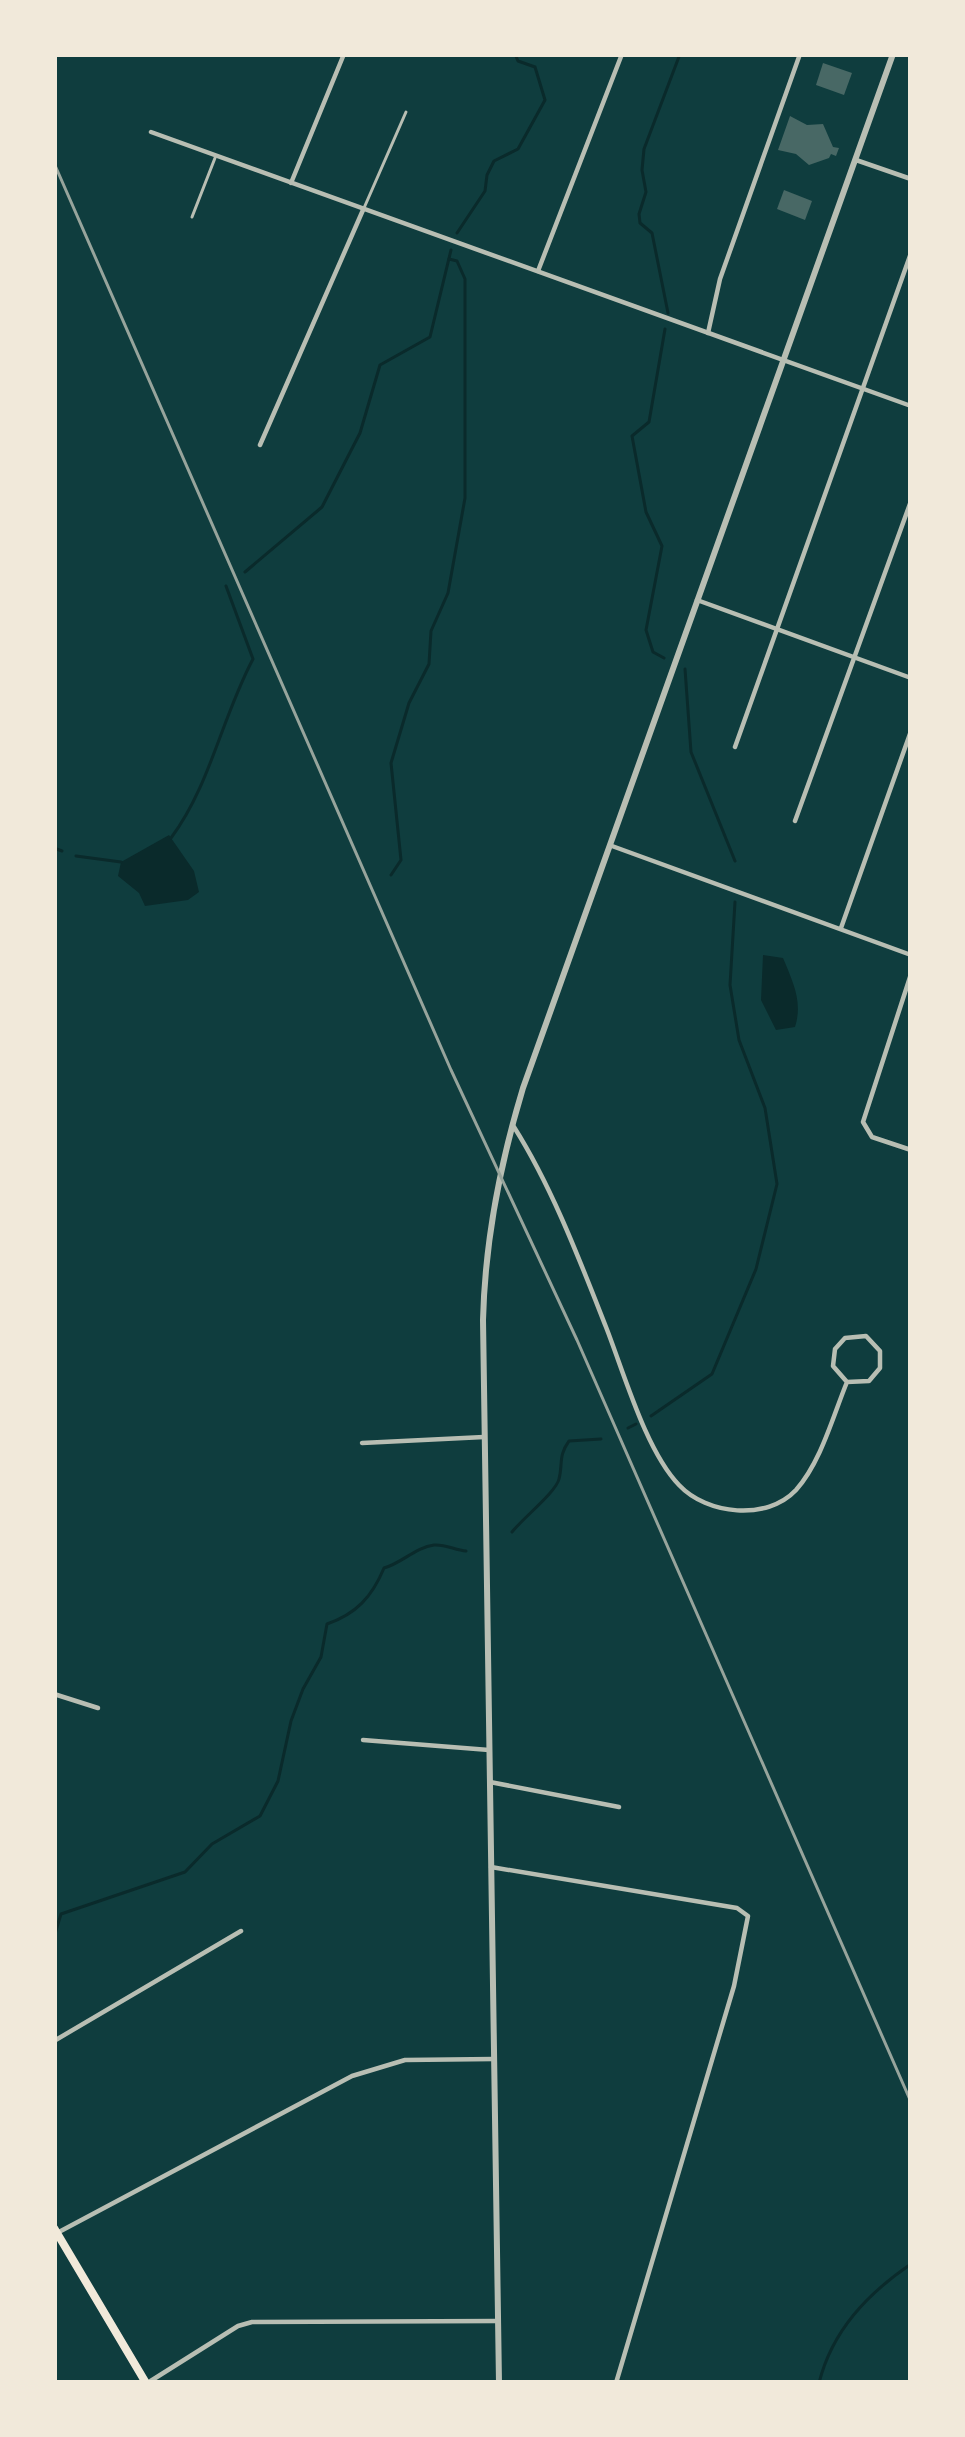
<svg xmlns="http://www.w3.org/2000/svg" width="965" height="2437" viewBox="0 0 965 2437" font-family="'Exo 2',sans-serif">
<rect width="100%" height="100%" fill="#0f3d3e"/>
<!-- water -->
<g fill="#0a2a2b">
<path d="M169,835L194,871L199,892L188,900L145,906L139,893L118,876L121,862Z"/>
<path d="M763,955L783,958C793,982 803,1002 795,1027L776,1030L761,1000Z"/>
</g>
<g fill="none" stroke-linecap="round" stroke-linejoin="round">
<!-- stream -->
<g stroke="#0a2a2b" stroke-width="3">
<path d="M457,233L485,191L487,175L494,161L518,149L545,100L535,67L518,61L515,54"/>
<path d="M668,313L652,233L640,223L639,214L646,192L642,170L644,149L680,54"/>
<path d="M245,572L322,507L360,433L380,365L430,337L451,250"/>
<path d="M664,658L653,652L646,630L662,546L646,512L632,436L649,422L665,329"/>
<path d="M685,669L691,752L735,861"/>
<path d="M171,838C210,786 222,717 253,659L226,586"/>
<path d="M54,848L62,851"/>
<path d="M76,856L121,862"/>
<path d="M391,875L401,860L391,763L409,703L429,664L431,631L448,593L465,498V279L457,261L449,259"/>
<path d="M651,1416L712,1374L756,1269L777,1184L765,1108L739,1040L730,985L735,902"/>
<path d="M628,1428L636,1424"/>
<path d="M512,1532C523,1518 556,1492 559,1479C563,1464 558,1456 569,1441L601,1439"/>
<path d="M54,1937L61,1914L185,1872L212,1844L260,1816L278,1781L291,1721L303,1689L321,1657L327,1624C356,1614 372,1597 384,1568C402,1563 416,1547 434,1545C445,1544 455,1550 466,1551"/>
<path d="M819,2383C832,2331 867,2294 911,2264"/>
</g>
</g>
<!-- building -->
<g fill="#486865">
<path d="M823,63L852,73L844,95L816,85Z"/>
<path d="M790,116L807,125L823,124L833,147L839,148L836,156L831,154L829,158L809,165L796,154L778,150Z"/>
<path d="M784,190L812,201L805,220L777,209Z"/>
</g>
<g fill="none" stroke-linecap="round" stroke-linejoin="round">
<!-- service -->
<g stroke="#b8beb3" stroke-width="3">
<path d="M364,208L406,112"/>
<path d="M192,217L215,158"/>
</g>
<!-- minor -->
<g stroke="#b8beb3" stroke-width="4.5">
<path d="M151,132L911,406"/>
<path d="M856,160L911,179"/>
<path d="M291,183L344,54"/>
<path d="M538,271L622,54"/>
<path d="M708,333L720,279L800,54"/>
<path d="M260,445L363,210"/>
<path d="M697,600L911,678"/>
<path d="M735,747L911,253"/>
<path d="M795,821L911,501"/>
<path d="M612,846L911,955"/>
<path d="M841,928L911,731"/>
<path d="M911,974L863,1122L872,1137L911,1150"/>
<path d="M514,1127C552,1187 580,1261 606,1327C624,1373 646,1451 679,1485C707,1515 767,1521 796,1490C821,1462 833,1416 847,1382L869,1381L880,1368V1351L866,1336L845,1338L835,1349L833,1366L847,1382"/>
<path d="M362,1443L484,1437"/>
<path d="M54,1694L98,1708"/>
<path d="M363,1740L489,1750"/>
<path d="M490,1782L619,1807"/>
<path d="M491,1867L737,1908L748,1916L734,1986L616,2383"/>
<path d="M54,2041L241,1931"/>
<path d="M57,2233L352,2076L405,2060L494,2059"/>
<path d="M149,2382L238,2326L252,2322L498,2321"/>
</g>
<!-- tertiary -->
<path stroke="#b8beb3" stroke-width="6" d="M499,2383L483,1320C485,1241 500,1164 523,1088L893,54"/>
<!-- primary -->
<path stroke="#f1e9da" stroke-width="8" d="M54,2228L146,2383"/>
<!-- rail -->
<path stroke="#97a49c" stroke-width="3" d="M54,163L451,1070L577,1340L911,2102"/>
</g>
<!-- border -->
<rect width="965" height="2437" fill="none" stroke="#f1e9da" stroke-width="114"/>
</svg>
